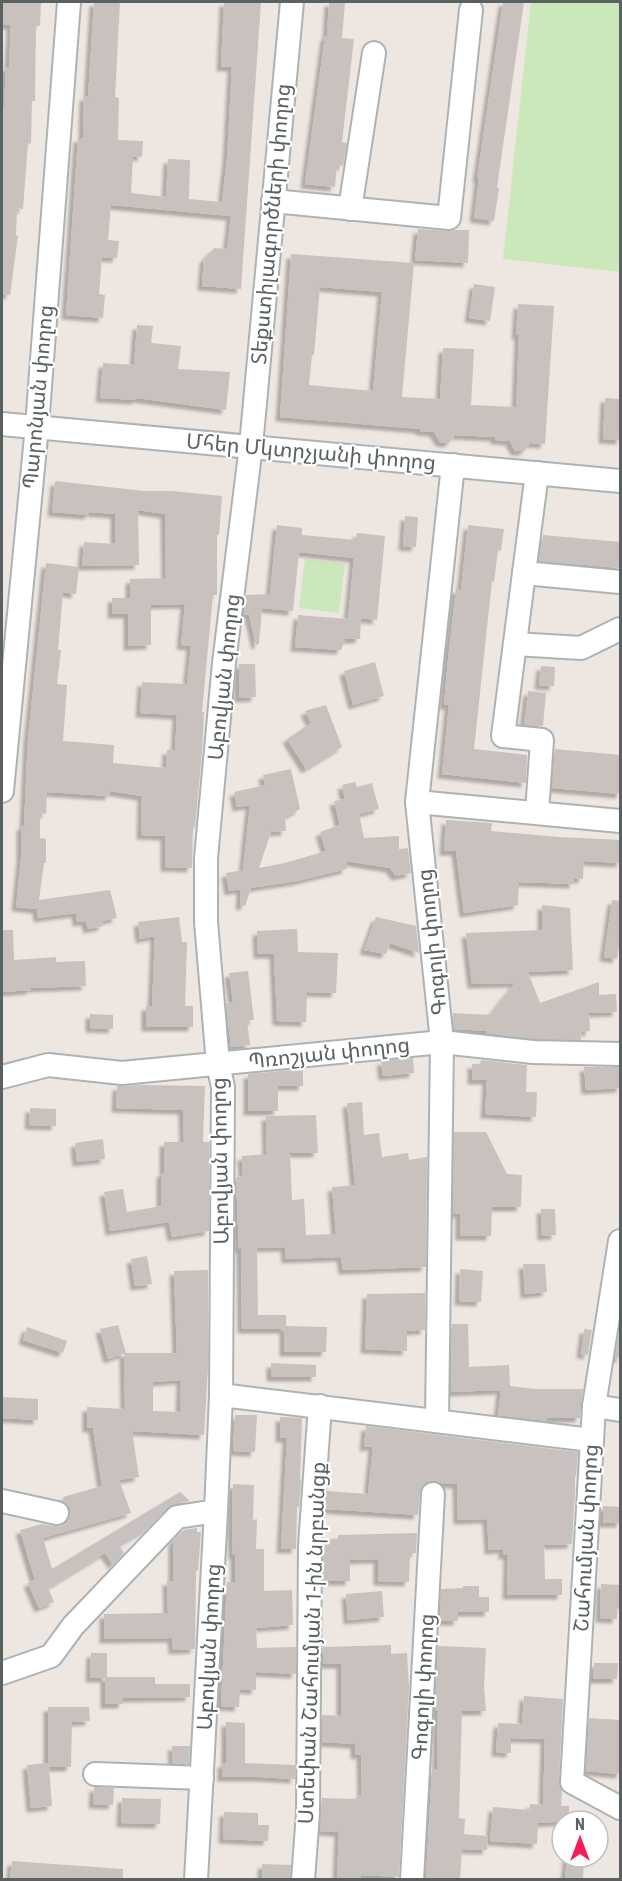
<svg xmlns="http://www.w3.org/2000/svg" width="622" height="1881" viewBox="0 0 622 1881" font-family="'Roboto Condensed','Noto Sans Armenian',sans-serif">
<defs>
<filter id="shadow"><feDropShadow dx="-4.5" dy="4.5" stdDeviation="1.5" flood-color="#0004"/></filter>
</defs>
<rect width="100%" height="100%" fill="#eee6e1"/>
<!-- park -->
<g fill="#cbe8ba">
<path d="M531,2H620V272L503,259Z"/>
<path d="M305,559L345,564L339,613L299,608Z"/>
</g>
<!-- building -->
<g fill="#c9c1be" fill-rule="evenodd" filter="url(#shadow)">
<path d="M2,2H41L40,26H36L35,101H32L31,144L28,143L23,209L17,208L16,235L18,236L10,295L2,294V106L4,107L6,67H9L11,25H2Z"/>
<path d="M94,2H120L115,97L119,98L118,140L143,141L142,157L133,156L131,193L166,197L168,159L190,160L189,199L222,202L227,158L232,67H221L224,2H261L241,289L202,286L204,259L214,248L227,249L231,216L111,205L108,240L119,241L117,258L102,257L99,294L105,295L103,318L66,315L78,138H83L84,96L88,97Z"/>
<path d="M329,2H345L342,38L354,39L342,142L347,143L343,166L337,165L335,187L305,184L325,36H327Z"/>
<path d="M503,2H524L497,187L499,188L494,221L474,218L479,178H477Z"/>
<path d="M418,229L448,231L455,230H469L468,263L415,260Z"/>
<path d="M291,254L414,263L402,397L440,399L443,348L474,349L471,405L516,407L519,335H516L518,304L554,306L545,444L530,443L524,451H515L510,441L495,440V437L455,435L449,443L440,442L434,432L420,431V429L280,417ZM320,287L382,292L373,391L309,385L312,355H314Z"/>
<path d="M474,284L495,287L490,321L469,318Z"/>
<path d="M137,325L153,326L151,343L181,346L178,369L230,372L226,410L137,398V400L100,398L103,363L134,365Z"/>
<path d="M605,398L621,399V440L603,439Z"/>
<path d="M55,481L144,491H172L222,496L219,535H217V595H213L202,712H204L202,752L195,828L193,827L192,868L165,867V836L141,835L142,796L110,791V796L47,792L46,814L40,813V838L46,839V863H44L39,900L110,890L117,918L102,921L103,926L88,929L86,921L77,922L76,913L38,918L37,909L16,907L21,858V826H24L28,739L46,563L79,567L76,594L63,592L58,650H61L57,684L67,685L63,741L114,745L113,763L166,768L167,750H175L177,715L140,713L142,682L187,684L191,646L181,645L185,604L151,605V645L128,646V614H112V598H130V579L166,578L165,514L138,510L139,565L82,566L84,542L115,544V514L89,512V515L52,512Z"/>
<path d="M405,516L418,517L416,547L403,546Z"/>
<path d="M277,525L302,528V535L356,540L357,533L385,536L377,620L361,618L360,639H345L341,650L295,647L298,615L348,619L354,558L299,552L293,611L262,608L259,644L256,645L249,614L244,615L246,595L270,594Z"/>
<path d="M468,525L504,529L501,551L498,550L494,582L492,581L474,749L527,755L526,783L442,774L449,705H444L448,660L456,589H461Z"/>
<path d="M543,535L621,542V568L539,561Z"/>
<path d="M375,662L384,696L353,705L344,671Z"/>
<path d="M239,664H255L256,697L239,698Z"/>
<path d="M541,666L555,667L554,686L539,685Z"/>
<path d="M528,691L546,693L543,726L524,725Z"/>
<path d="M326,705L342,747L306,769L287,739L311,723L305,711Z"/>
<path d="M555,749L621,755V794L552,788Z"/>
<path d="M291,769L300,809L285,817L286,831L271,832L259,868L285,863L326,851L320,832L340,825L334,801L345,799L342,785L355,782L357,787L372,783L379,809L359,814L364,838L399,836V849L408,848L411,873L396,876L390,868L346,861L347,869L297,881L251,888L245,906L240,905L241,889L229,891L226,873L243,870L250,805L237,807L234,792L265,785L263,775Z"/>
<path d="M446,820L492,823L491,831L559,837L621,840V863L584,861L583,879L574,878V884L519,882L518,905L464,913L456,851H444Z"/>
<path d="M612,900L621,901V935L617,959L604,957Z"/>
<path d="M542,905L570,908L573,970L528,972L540,1003L599,982V995L616,994L617,1012L589,1013L590,1031L582,1032L581,1040L534,1039L486,1033L487,1031L454,1029L453,1013L490,1015L515,983L472,984L466,933L542,930Z"/>
<path d="M179,917L182,942H187L185,1006H193V1027H146V1006H152L155,936L140,939L138,922Z"/>
<path d="M376,917L416,926L419,953L390,943L386,954L364,950Z"/>
<path d="M297,929L298,952L338,953L336,993L307,992L306,1022L277,1021L274,954H258L257,931Z"/>
<path d="M2,930H13L14,960L56,957V962L85,961L86,986L31,988V990L3,992Z"/>
<path d="M248,971L254,1020H247L250,1045L231,1047L226,1003L233,1002L229,973Z"/>
<path d="M90,1014L113,1015V1029L90,1028Z"/>
<path d="M413,1058L414,1073L383,1076L381,1061Z"/>
<path d="M481,1060L527,1065L526,1092H537L536,1117L485,1114L487,1080H472V1064H480Z"/>
<path d="M584,1067H621V1088L586,1090Z"/>
<path d="M303,1069V1086H278V1111H248V1074Z"/>
<path d="M141,1085L205,1086L203,1142H209V1231L172,1237L169,1222L110,1231L104,1192L123,1189L127,1212L161,1206V1173H164V1142H184L183,1110L116,1108L117,1086Z"/>
<path d="M362,1102L364,1135L379,1133L382,1157L408,1153L409,1160L427,1157L426,1267L343,1270L341,1257L286,1259L285,1247L257,1248L258,1315H286V1326L327,1327L326,1352H284V1329H242L241,1249H239L236,1177L243,1176L242,1156L267,1154L266,1116L316,1115L318,1153H290L292,1200L304,1199L306,1235L336,1234L332,1187L355,1185L347,1103Z"/>
<path d="M30,1108L56,1109V1126L29,1125Z"/>
<path d="M454,1132H486L507,1174L522,1175L521,1207H492L491,1236H460V1213L453,1214Z"/>
<path d="M103,1139L105,1159L77,1162L75,1143Z"/>
<path d="M541,1209H555L556,1235L542,1236Z"/>
<path d="M147,1256L152,1284L135,1286L131,1259Z"/>
<path d="M523,1264H545L547,1292L525,1294Z"/>
<path d="M460,1269L483,1271L481,1302L459,1301Z"/>
<path d="M208,1270V1367L204,1435L132,1431L139,1477L119,1480L131,1513L43,1538L52,1569L180,1492L190,1501L175,1504L168,1507L147,1529L119,1545L124,1553L113,1565L105,1553L48,1588L54,1602L39,1608L28,1583L35,1580L20,1530L42,1524L54,1526H62L67,1522L70,1515V1508L64,1502L63,1497L102,1486L93,1428H87V1407L125,1409L124,1353H177L174,1271ZM181,1380L180,1412L153,1411V1382Z"/>
<path d="M425,1293V1330L407,1331V1351L365,1349L367,1294Z"/>
<path d="M452,1324H468L469,1367L509,1365L510,1386L535,1389H583L580,1418H547V1421L498,1415L501,1390L451,1392Z"/>
<path d="M118,1325L126,1353L108,1359L100,1329Z"/>
<path d="M27,1327L67,1341L63,1353L23,1340Z"/>
<path d="M584,1329L592,1330L588,1355L581,1354Z"/>
<path d="M619,1332H621V1358H615Z"/>
<path d="M271,1363L316,1365V1377H271Z"/>
<path d="M2,1397L38,1399V1420L2,1418Z"/>
<path d="M235,1415H257L255,1452L233,1451Z"/>
<path d="M280,1417L302,1418L300,1480H301L299,1507H297L296,1549H281L287,1438H280Z"/>
<path d="M366,1426L578,1452L576,1476H575V1491L572,1544L544,1545L545,1579H562V1595H507L508,1555H503V1549L489,1550L487,1519L458,1520L457,1484L441,1483L434,1481L426,1482L422,1486L420,1493L418,1515L326,1509L327,1491L368,1494L373,1446L364,1447Z"/>
<path d="M233,1484L254,1485L253,1520L257,1519L256,1549H264V1591L292,1590L293,1625L256,1628L257,1648L296,1647V1674L256,1672V1690L240,1689L239,1707L221,1706L227,1582H235V1555H233L232,1530Z"/>
<path d="M603,1506L621,1507V1523H603Z"/>
<path d="M197,1528V1532H201L198,1571H196L195,1649L173,1650L172,1638L104,1639V1614L168,1613L167,1581H173V1541L184,1530Z"/>
<path d="M417,1533L416,1553H410L409,1582L378,1581V1559L350,1560V1581H323L324,1539H338V1535Z"/>
<path d="M601,1584L621,1585V1609H617V1619L600,1618Z"/>
<path d="M463,1586H479V1597H489V1612H458V1621H440L441,1589L463,1588Z"/>
<path d="M382,1591L384,1617L348,1620L346,1594Z"/>
<path d="M391,1645V1654L407,1653L409,1687L399,1877L361,1875V1880H337L339,1832L320,1831L322,1798L357,1799V1795H362L361,1754L355,1755V1744L322,1742V1715L341,1716V1664H323V1647Z"/>
<path d="M438,1646L486,1648L484,1686L486,1711H462L459,1818L465,1819L464,1834L488,1836L487,1850L462,1849L460,1880L426,1878L432,1769H437L438,1711H435Z"/>
<path d="M91,1653H107V1677H155V1684H190V1697L123,1698V1704H105V1678H90Z"/>
<path d="M594,1663H618L617,1679H593Z"/>
<path d="M524,1696L563,1699L559,1781L562,1790L561,1806H569V1821L538,1823L537,1844L490,1841L493,1807L530,1810V1804L543,1805L545,1739L511,1738V1753L496,1752L498,1723L522,1724Z"/>
<path d="M48,1707H89L90,1721L72,1722L71,1767H49L52,1806L31,1808L27,1765L48,1763Z"/>
<path d="M589,1718L621,1720V1774L586,1771Z"/>
<path d="M226,1722L245,1723V1763L295,1765V1779L258,1777H222V1763H226Z"/>
<path d="M172,1746H190L189,1764L173,1763Z"/>
<path d="M94,1787L114,1788L113,1805L93,1804Z"/>
<path d="M122,1798L161,1799L160,1824L121,1823Z"/>
<path d="M224,1812L258,1813V1825H269L268,1841L223,1839Z"/>
<path d="M567,1857H584L583,1880H565Z"/>
<path d="M12,1861L123,1869V1880H10Z"/>
<path d="M262,1864L291,1865L290,1880H262Z"/>
</g>
<g fill="none" stroke-linecap="round" stroke-linejoin="round">
<defs>
<g id="minor">
<path d="M273,201L449,218L471,10"/>
<path d="M350,209L374,53"/>
<path d="M2,424L620,481"/>
<path d="M537,473L524,573L620,582"/>
<path d="M524,573L503,736L542,740L537,813"/>
<path d="M515,644L581,648L620,629"/>
<path d="M2,791L37,426L69,2"/>
<path d="M417,802L620,821"/>
<path d="M2,1077L48,1065L122,1073L442,1042L533,1052L620,1054"/>
<path d="M620,1241L594,1406L572,1782L620,1808"/>
<path d="M221,1395L591,1440"/>
<path d="M594,1406L620,1410"/>
<path d="M437,1421L442,1042L417,802L453,465"/>
<path d="M2,1501L57,1513"/>
<path d="M2,1673L51,1656L73,1626L177,1517L216,1511"/>
<path d="M95,1774L202,1778"/>
<path d="M196,1880L216,1511L221,1395L223,1087L218,1064L206,922V858L224,663L251,446L292,2"/>
<path d="M303,1880L308,1813L310,1546L320,1406"/>
<path d="M412,1880L433,1494"/>
</g>
</defs>
<!-- minor casing -->
<use href="#minor" stroke="#adb3b5" stroke-width="26"/>
<!-- minor -->
<use href="#minor" stroke="#fff" stroke-width="22"/>
</g>
<g text-anchor="middle" dominant-baseline="central" stroke-width="4.5" stroke-linejoin="round" paint-order="stroke">
<!-- street labels -->
<g font-size="21" fill="#596163" stroke="#fff">
<text transform="translate(271 224) rotate(-85)">Տեքստիլագործների փողոց</text>
<text transform="translate(38 397) rotate(-85)">Պարոնյան փողոց</text>
<text transform="translate(311 452) rotate(5)">Մհեր Մկտրչյանի փողոց</text>
<text transform="translate(224 677) rotate(-84)">Աբովյան փողոց</text>
<text transform="translate(432 942) rotate(-96)">Գոգոլի փողոց</text>
<text transform="translate(329 1053) rotate(-6)">Պռոշյան փողոց</text>
<text transform="translate(220 1161) rotate(-91)">Աբովյան փողոց</text>
<text transform="translate(586 1538) rotate(-87)">Շահումյան փողոց</text>
<text transform="translate(312 1643) rotate(-88)">Ստեփան Շահումյան 1-ին նրբանցք</text>
<text transform="translate(209 1647) rotate(-87)">Աբովյան փողոց</text>
<text transform="translate(423 1687) rotate(-87)">Գոգոլի փողոց</text>
</g>
</g>
<!-- border -->
<rect width="622" height="1881" fill="none" stroke="#596163" stroke-width="6"/>
<!-- north arrow -->
<g transform="translate(580 1839)"><circle r="28" fill="#ffffff" stroke="#bdc0c1" stroke-width="1.5"/>
<path d="M0-4.5L10 22L0 15L-10 22Z" fill="#f81c59"/>
<text y="-9" font-size="16" font-weight="bold" text-anchor="middle" fill="#596163">N</text>
</g>
</svg>
